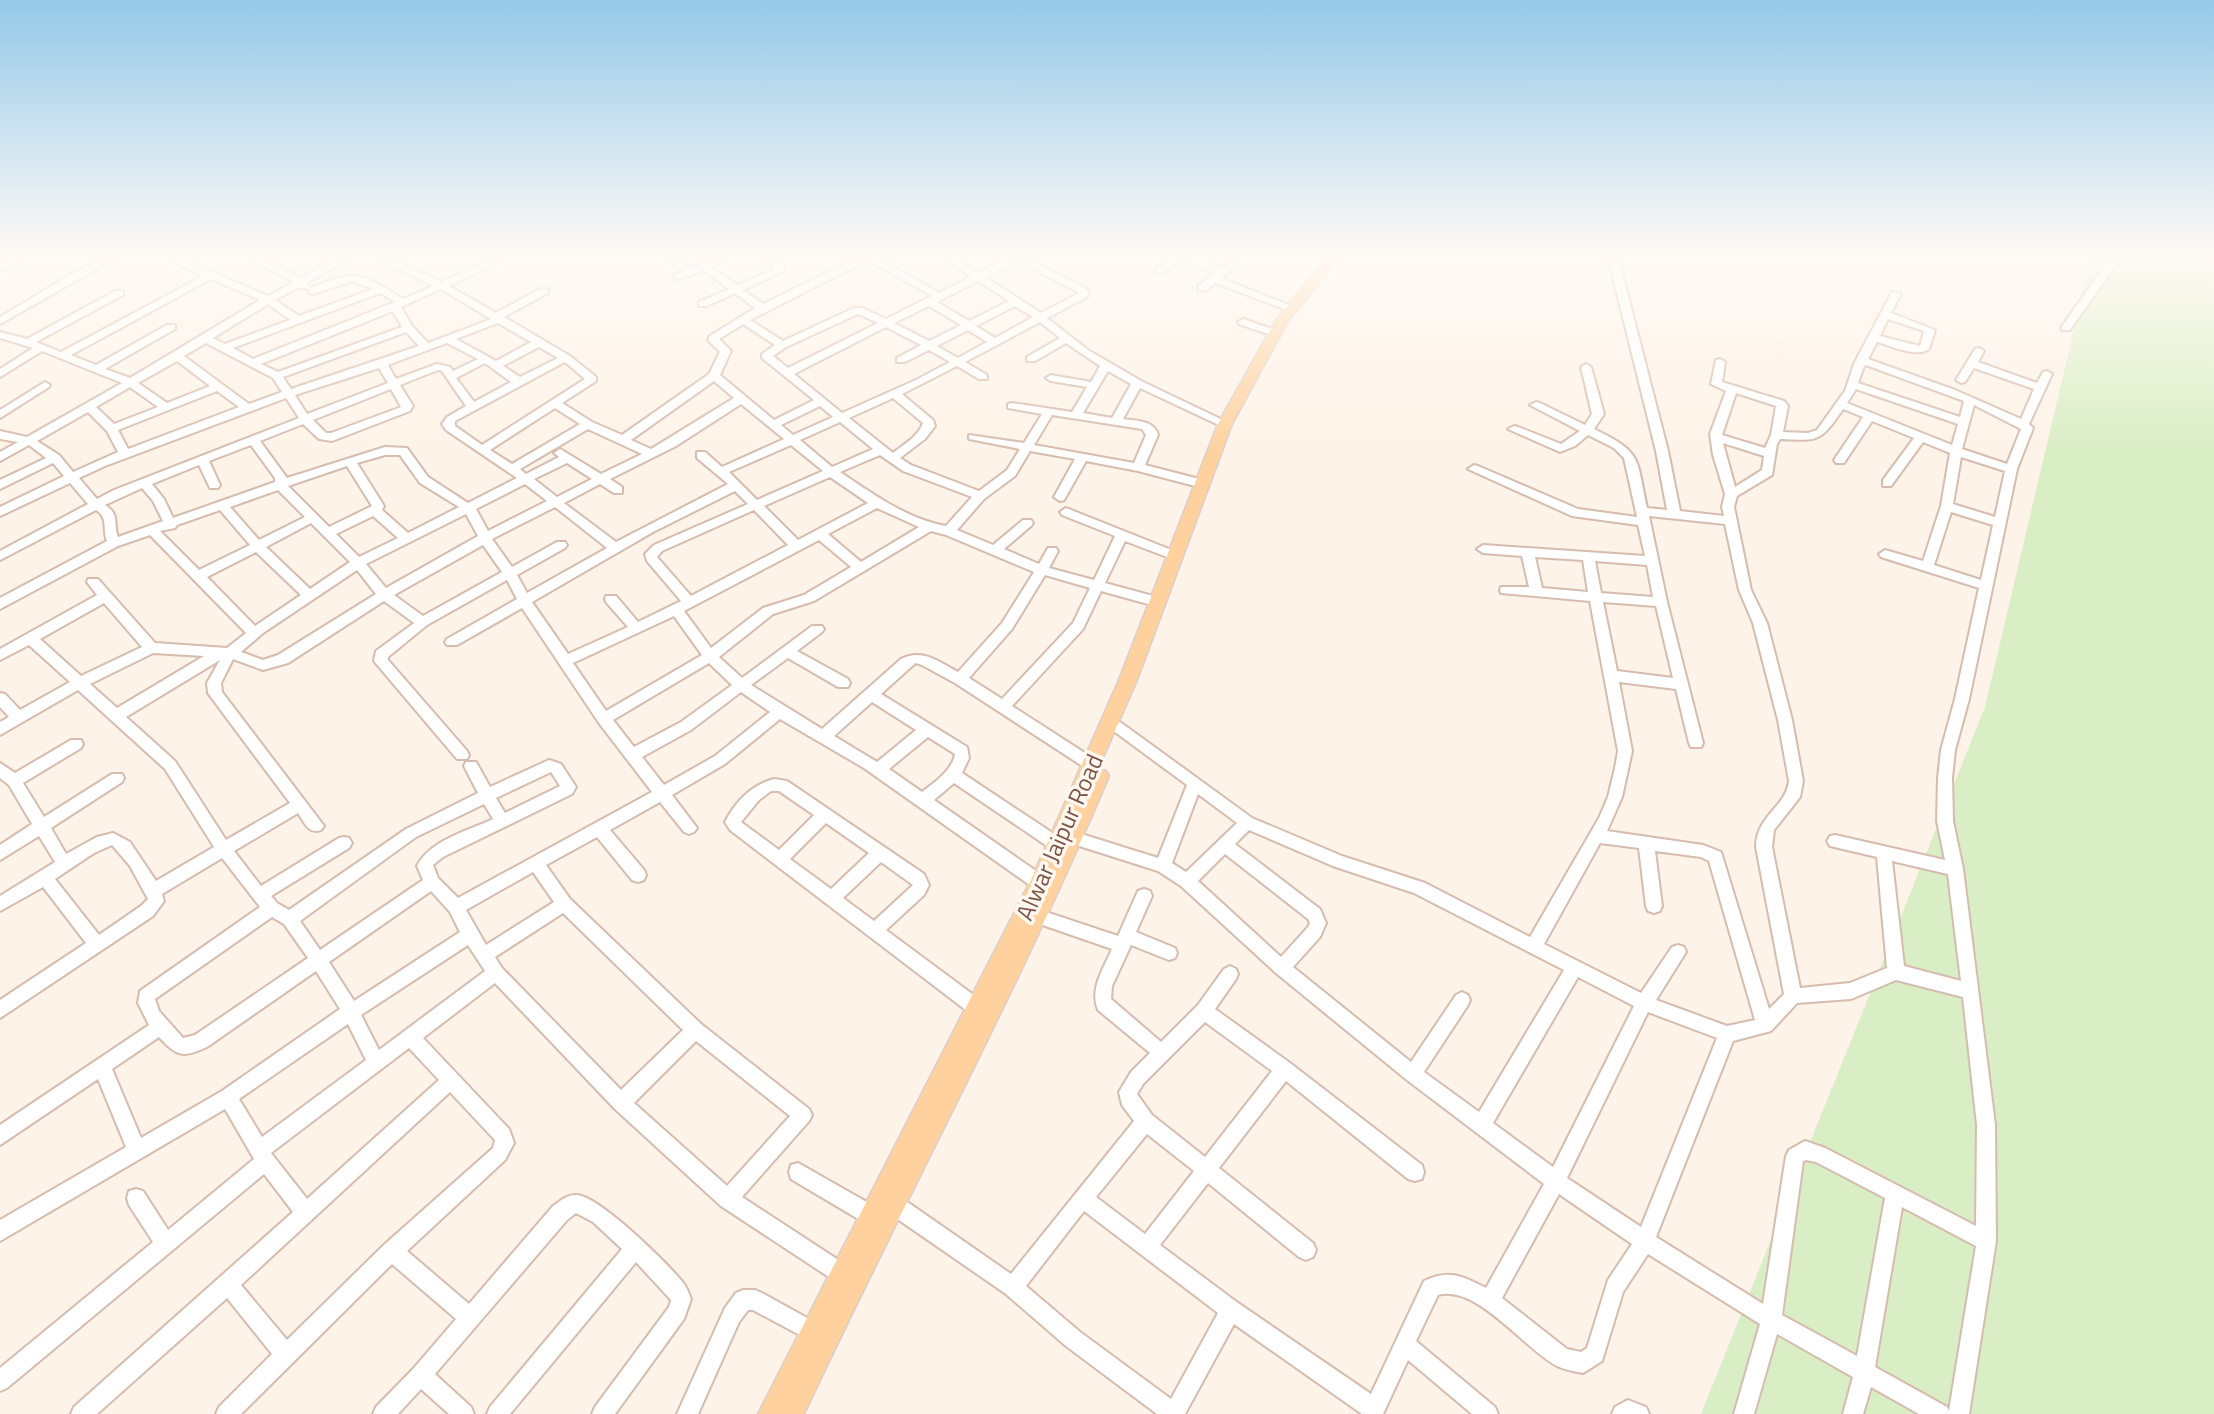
<svg xmlns="http://www.w3.org/2000/svg" width="2214" height="1414" viewBox="0 0 2214 1414" font-family="'Titillium Web',sans-serif">
<rect width="100%" height="100%" fill="#fef3e8"/>
<!-- green -->
<path fill="#d9eec4" d="M2091,257H2214V1414H1701L1985,707Z"/>
<g fill="none" stroke-linecap="round" stroke-linejoin="round">
<defs>
<g id="minor">
<path d="M17,257H31L0,271V264Z"/>
<path d="M105,257H118L0,324V317L70,275Z"/>
<path d="M163,257H177L268,296L294,282L245,257H259L301,278L339,257H352L307,283L311,288C357,268 362,274 403,299L433,286L375,257H389L441,282L489,261H495V265L449,286L496,313L540,289H548V293L504,317L570,356L596,377V381L562,403L592,422L622,435L709,374L720,352L708,340L710,336L755,308L735,293L707,306H699V302L729,289L703,270L681,279H675V275L684,271L664,257H676L692,268L716,257H730L711,267L737,285L773,270L774,266L763,257H775L784,265L783,271L743,290L763,304L859,257H877L939,293L971,277L942,257H954L978,273L1010,257H1024L1084,287L1089,292L1087,297L1047,318L1088,350L1141,381L1231,424L1229,426H1221L1140,388L1123,419C1136,421 1154,420 1158,435L1145,465L1207,481V487L1203,488L1138,471L1086,461L1064,500L1060,501L1054,497L1075,459L1030,451L1015,476L984,499L957,530L993,545L1023,520H1031L1033,523L1031,526L1004,549L1039,564L1048,548H1056L1058,551L1049,568L1094,580L1115,536L1062,515L1060,512L1066,508L1179,553L1181,556L1175,560L1125,541L1105,583L1164,599L1165,602L1164,605L1159,607L1101,591L1083,629L1012,706L1097,761L1099,765L1097,769H1087L955,683L922,665L916,663L911,667L881,694L967,747L969,758L962,773L1063,840L1066,845L1063,850L1058,851L1053,850L954,783L934,800L1046,878L1048,883L1046,888L1040,890L1034,888L864,768L780,719L725,764L672,795L694,824L697,828L694,832L689,834L684,832L660,802L610,830L644,870L646,875L644,880L638,882L632,880L597,837L546,865L570,899L701,1024L809,1109L812,1115L809,1121L742,1197L849,1267L852,1274L849,1281L842,1284L835,1281L721,1206L615,1109L495,983L423,1038L509,1129L514,1143L505,1160L407,1251L469,1304L553,1206C560,1201 568,1194 577,1195C599,1196 670,1265 684,1284C687,1288 689,1294 691,1299L684,1319L615,1414H592L595,1407L669,1307L671,1300L636,1262L510,1414H487L490,1407L622,1249L593,1222L576,1213L567,1220L435,1374L471,1407L474,1414H449L421,1389L398,1414H373L376,1407L414,1368L456,1319L392,1264L241,1414H216L219,1407L272,1354L227,1298L97,1414H71L74,1407L293,1212L264,1174L7,1388L0,1391V1368L153,1242L129,1205L127,1198L129,1191L136,1189L143,1191L168,1230L254,1159L225,1109L0,1241V1220L126,1147L98,1079L0,1145V1125L149,1025L138,1003L140,991L260,907L222,858L162,894L164,901L153,916L0,1018V1000L86,943L43,887L0,911V896L55,862L39,836L0,860V845L32,824L9,785L0,778V763L15,773L71,740H81L83,744L81,748L23,783L44,817L112,774H122L124,778L122,782L51,828L66,854L97,837L113,833L130,842L156,881L214,847L165,769L78,690L0,735V722L9,717L0,707V693L5,694L20,710L70,682L29,645L0,660V649L97,595L87,582L88,579H98L155,643L227,648L246,633L150,535L118,546L0,609V598L107,541C102,529 109,518 96,510L0,560V551L88,504L70,483L0,516V507L64,476L53,463L0,489V480L46,458L29,445L0,461V452L18,442L0,439V431L27,437L122,383L42,351L0,377V369L33,348L0,338V332L27,339L115,291H123V295L36,342L61,352L203,276ZM868,260L932,296L886,319L862,308H854L783,341L750,320ZM1017,261L1076,291L1079,293L1041,313L985,277ZM211,279L260,300L130,378L105,369L175,329V325H167L96,365L71,355ZM352,281L373,289L299,316L275,300L300,287L309,289V293L313,294ZM978,281L1009,301L969,321L937,302ZM441,289L491,319L428,343L412,326L401,307ZM380,293L395,302L253,359L233,348ZM268,304L290,320L225,344L213,338ZM929,306L961,325L929,341L894,323ZM1015,306L1033,317L995,338L976,326ZM393,311L402,327L278,372L261,364ZM858,314L878,323L788,368L773,356L786,347ZM1040,322L1060,338L1027,357V361H1035L1066,343L1100,366L1091,382L1051,375L1046,378L1051,381L1087,387L1072,412L1012,403L1008,404V408L1042,414L1024,443L969,435V439L1020,449L1007,470L979,491L911,465L900,458L925,439L935,426L933,420L902,394L957,366L979,379H987V375L965,362ZM498,323L531,342L496,361L456,339ZM743,324L775,345L762,354V358L814,400L774,420L720,375L731,351L719,339ZM886,327L921,345L897,358V362H905L929,350L950,362L916,380L842,413L794,374ZM968,330L987,342L958,358L937,346ZM406,332L419,346L291,389L283,377ZM206,343L273,378L282,392L249,404L184,356ZM447,343L478,359L453,371L450,367L437,364L396,379L388,365ZM539,347L558,358L520,377L503,366ZM177,361L210,386L167,403L138,383ZM565,362L585,379L482,445L455,426V421ZM485,363L511,382L474,402L456,378ZM379,368L388,383L307,414L295,395ZM438,370L442,371L466,406L447,417L442,424L446,430L517,478L468,503L428,477L407,448L385,447L287,478L260,441L303,424L319,439L332,441L410,411L413,406L400,385ZM1108,371L1131,384L1112,418L1083,413ZM714,381L734,398L651,449L631,440ZM130,387L158,407L114,424L96,407ZM391,389L401,407L331,433H326L313,420ZM217,391L239,407L128,449L118,430ZM286,398L299,418L114,490L97,499L79,478L105,466ZM893,398L923,423C918,437 904,444 893,453L849,418ZM741,404L784,439L722,467L705,452H697V458L728,484L616,542L564,503L600,484L614,493H622V487L610,479L676,446ZM820,406L833,417L793,435L781,425ZM555,408L580,424L512,464L490,450ZM88,412L107,431L118,452L73,472L59,455L37,441ZM1052,415L1142,429L1146,435L1134,463L1034,445ZM840,422L873,449L832,467L800,440ZM588,429L642,454L601,474L560,449L554,453L559,457L526,474L520,469ZM251,445L275,478V482L173,518L164,499L152,484L199,465L210,488H218L220,485L209,461ZM791,445L823,471L757,500L729,472ZM385,455H400L420,483L459,507L408,533L382,510L384,506L357,463ZM880,455L903,471L972,497L946,526C907,519 873,494 840,472ZM567,463L592,479L557,497L534,479ZM347,466L372,506L329,527L288,486ZM830,477L868,503L798,540L764,506ZM525,484L547,501L488,531L476,509ZM142,488L153,501L163,521L118,537C113,523 120,514 105,505ZM278,490L305,517L259,540L230,507ZM735,491L748,504L654,545L645,554L647,561L681,601L638,622L616,596H606L605,599L606,602L628,627L568,654L532,602L653,532ZM555,507L607,548L527,593L517,575L565,548L567,545L565,542H557L512,567L492,539ZM877,508L919,527L861,562L828,534ZM220,510L250,545L199,570L160,531L175,528L177,525ZM754,510L788,545L691,596L657,557L662,551ZM466,514L478,536L386,588L366,564ZM373,516L398,538L359,557L336,534ZM311,523L350,562L310,589L266,547ZM931,531L946,535L1034,572L1002,623L958,672C939,662 923,648 901,659L822,729L751,685L788,658L838,687H848L850,683L848,679L797,651L822,632L824,629L822,626H812L742,678L719,657L773,614L814,601ZM819,540L851,567L804,595L763,608L711,648L684,611ZM483,545L502,572L423,616L394,595ZM256,552L301,595L255,626L207,577ZM357,570L376,594L278,655L263,660L241,652L263,633ZM1045,575L1090,588L1073,623L1002,699L969,678L1012,629ZM507,580L517,599L447,639L445,642L447,645H457L522,608L599,723L652,792L458,898L438,878L433,865L443,857L572,794L576,787L561,764L549,760L490,787L476,762H466L464,766L478,793L406,829L289,910L277,903L271,896L349,848L352,843L349,838L344,837L339,838L261,886L234,851L298,813C304,822 309,835 321,830L324,826L222,692L221,683L233,659L263,670L288,663L384,601L414,623L376,651L374,661L457,759H467L469,755L467,751L388,660V657L427,625ZM104,603L142,647L81,676L40,639ZM674,616L702,655L606,711L573,663ZM153,653L204,656L117,708L90,684ZM220,660L207,683L208,693L290,803L226,840L175,761L126,717ZM709,663L732,685L681,722L634,747L613,720ZM741,692L770,712L715,756L664,785L642,757L691,730ZM872,702L916,730L877,762L834,736ZM928,737L955,754C952,771 935,782 922,792L889,769ZM551,772L560,786L505,813L496,798ZM484,804L493,819C468,831 430,840 417,866L423,880L320,950L300,921L416,837ZM112,845L130,866L148,899L141,906L99,935L55,879L94,853ZM533,872L554,902L486,945L466,910ZM431,891L450,912L460,932L354,1001L329,962ZM563,913L683,1030L621,1090L502,968L495,957ZM272,917L284,924L308,958L195,1035L183,1038L159,1011L155,999ZM468,945L485,971L379,1050L361,1015ZM316,971L340,1009L222,1091L141,1138L112,1069L159,1037C178,1057 182,1058 207,1047ZM348,1024L366,1060L262,1137L239,1099ZM696,1041L790,1116L727,1186L634,1103ZM409,1048L439,1080L307,1199L271,1153ZM450,1092L495,1140L493,1148L385,1244L287,1340L241,1285Z"/>
<path d="M1173,257H1193L1221,269L1230,263H1236V267L1221,278L1296,308L1287,310L1215,283L1206,290H1198V286L1215,274L1182,260L1162,273H1156V269Z"/>
<path d="M1608,257H1618L1668,451L1680,511L1724,516L1722,507L1725,494L1713,455L1710,434L1726,391L1711,384L1716,360L1720,359L1725,362L1722,382L1784,401L1788,406L1783,432L1808,433L1817,430L1845,391L1854,364L1892,292L1901,294L1891,313L1935,330L1929,349C1916,358 1892,346 1877,342L1868,359L1955,390L2021,419L2034,389L1974,368L1965,382L1961,383L1956,380L1975,349L1979,348L1984,351L1978,362L2037,383L2043,372L2047,371L2052,374L2029,424L2033,428L2017,469L1969,699L1955,750L1952,778L1953,821L1963,869L1995,1125L1996,1241L1969,1414H1919L1871,1387L1863,1414H1843L1853,1377L1777,1334L1754,1414H1734L1760,1324L1648,1254L1623,1292L1602,1361L1583,1373C1574,1371 1565,1370 1557,1366C1524,1349 1477,1284 1438,1295L1416,1341L1495,1407L1498,1414H1472L1408,1360L1383,1414H1362L1234,1324L1185,1414H1157L1066,1346L1006,1294L886,1211L884,1204L886,1197L893,1195L900,1197L1011,1274L1134,1121L1122,1105L1119,1092L1131,1072L1150,1053L1098,1010C1089,989 1104,968 1112,949L1034,922L1032,917L1034,912L1040,910L1118,936L1138,891L1144,889L1150,891L1152,896L1136,932L1175,948L1177,953L1175,958L1169,960L1131,945L1112,986L1111,999L1161,1042L1198,1005L1224,969L1230,966L1236,969L1238,974L1236,979L1215,1009L1290,1063L1422,1165L1424,1172L1422,1179L1415,1181L1408,1179L1286,1081L1219,1168L1313,1243L1316,1250L1313,1257L1306,1260L1299,1257L1208,1183L1160,1245L1238,1303L1371,1394L1424,1281C1450,1269 1462,1276 1486,1288L1544,1184L1407,1080L1276,973L1181,886L1158,871L1070,843L1067,838L1070,833L1075,832L1158,858L1187,785L1115,732L1113,728L1115,724L1120,722L1252,818L1342,856L1425,883L1530,937L1599,818L1608,797L1615,768L1618,751L1590,601L1501,593L1500,590L1501,587H1529L1522,556L1483,553L1477,549L1483,545L1645,556L1638,525L1572,516L1468,469L1474,465L1478,466L1578,509L1637,517L1624,458L1614,448L1588,435L1575,446L1560,452L1508,429L1514,426L1518,427L1561,444L1580,431L1530,405L1536,402L1540,403L1585,425L1592,414L1581,367L1586,364L1591,367L1604,414L1594,429C1643,453 1636,457 1647,508L1667,510L1656,451ZM1888,319L1924,331L1920,346L1880,336ZM1866,365L1964,401L1960,417L1858,383L1864,366ZM1856,389L1958,424L1952,445L1847,403ZM1736,393L1776,406L1771,435L1765,448L1722,435ZM1974,405L2021,429L2007,464L1962,449ZM1843,409L1863,417L1834,460L1836,463H1844L1872,421L1914,438L1883,480V486H1891L1923,442L1950,453L1941,506L1923,561L1885,550L1879,554L1881,557L1979,588L1955,699L1941,750L1938,778L1937,821L1945,860L1835,835L1830,836L1827,841L1830,846L1877,857L1887,968L1850,983L1800,988L1772,847L1774,830L1800,797L1803,781L1792,720L1767,623L1751,590L1734,507L1737,496L1772,475L1777,444L1780,439C1820,441 1820,442 1843,409ZM1723,443L1764,456L1762,470L1735,487ZM1961,457L2005,471L1995,517L1953,504ZM1951,512L1993,525L1981,580L1934,565ZM1649,516L1725,524L1739,590L1753,623L1778,720L1789,781C1786,807 1756,816 1756,847L1784,994L1769,1009L1721,852L1703,845L1607,831L1622,797L1632,751L1619,682L1676,689L1689,743L1691,747H1701L1703,743L1667,602ZM1535,557L1583,560L1588,592L1542,588ZM1595,561L1647,565L1653,597L1601,593ZM1603,602L1656,606L1673,678L1617,671ZM1198,794L1237,823L1186,872L1172,863ZM1249,830L1333,866L1414,893L1564,970L1479,1112L1424,1072L1468,1005L1470,1000L1468,995L1462,992L1456,995L1411,1062L1293,967L1320,937L1326,923L1320,909L1235,844ZM1600,843L1639,848L1646,906L1648,911L1654,913L1660,911L1662,906L1655,851L1701,857L1709,861L1755,1020L1727,1026L1656,1000L1686,952L1684,947L1678,945L1672,947L1641,993L1544,944ZM1225,854L1308,919L1310,923L1308,927L1281,957L1198,881ZM1892,861L1948,874L1961,981L1904,966ZM1578,977L1634,1006L1553,1167L1493,1123ZM1896,980L1963,997L1977,1125L1976,1226L1825,1148L1805,1141L1789,1150L1786,1156L1763,1304L1656,1237L1733,1041L1771,1031L1797,1003L1851,999ZM1648,1012L1717,1038L1641,1227L1567,1178ZM1205,1022L1272,1071L1205,1157L1152,1115L1137,1094L1143,1084ZM1147,1134L1194,1171L1145,1234L1096,1197ZM1806,1160L1816,1162L1885,1198L1857,1356L1782,1315L1803,1161ZM1559,1194L1632,1244L1608,1280L1587,1348L1581,1352L1567,1349L1502,1298ZM1902,1207L1976,1246L1949,1411L1947,1407L1875,1367ZM1084,1211L1218,1313L1171,1399L1080,1332L1026,1286Z"/>
<path d="M2111,257H2121L2070,330H2062L2061,328Z"/>
<path d="M1243,319L1278,331L1279,333L1274,336L1239,324L1238,322Z"/>
<path d="M45,382L50,385L49,387L0,418V410Z"/>
<path d="M774,779L787,781L924,874L929,885L924,895L886,930L983,1002L985,1008L983,1014L977,1016L971,1014L730,830L725,822C736,801 751,785 774,779ZM771,791H779L814,815L779,850L741,822L759,800ZM826,823L869,853L831,889L790,859ZM881,862L913,885L874,921L843,898Z"/>
<path d="M798,1163L879,1209L881,1216L879,1223L872,1225L865,1223L791,1179L789,1172L791,1165Z"/>
<path d="M743,1290H755L762,1293L818,1324L821,1331L818,1338L811,1341L753,1310H748L739,1322L698,1414H677L725,1308L736,1293Z"/>
<path d="M1628,1400L1646,1407L1649,1414H1612L1615,1407Z"/>
</g>
<path id="major" d="M1327,257H1340L1288,321L1232,424L1137,680L1098,769L1106,771L1109,776C1017,994 904,1200 804,1414H758L1031,880L1119,680L1218,424L1276,320Z"/>
</defs>
<!-- minor casing -->
<use href="#minor" stroke="#d5bcae" stroke-width="4"/>
<!-- major casing -->
<use href="#major" stroke="#dacfcc" stroke-width="3"/>
<!-- minor -->
<use href="#minor" fill="#fff" fill-rule="evenodd"/>
<!-- major -->
<use href="#major" fill="#ffd19e" fill-rule="evenodd"/>
</g>
<!-- sky -->
<linearGradient id="sky" x2="0" y2="1"><stop stop-color="#95c9e9"/><stop offset="0.56" stop-color="#fffaf5"/><stop offset="1" stop-color="#fffaf5" stop-opacity="0"/></linearGradient>
<rect width="2214" height="455" fill="url(#sky)"/>
<g text-anchor="middle" dominant-baseline="central" stroke-width="7" stroke-linejoin="round" paint-order="stroke">
<!-- street labels -->
<g font-size="24" fill="#7c5548" stroke="#fff8f0">
<text transform="translate(1059 837) rotate(-66)">Alwar Jaipur Road</text>
</g>
</g>
</svg>
